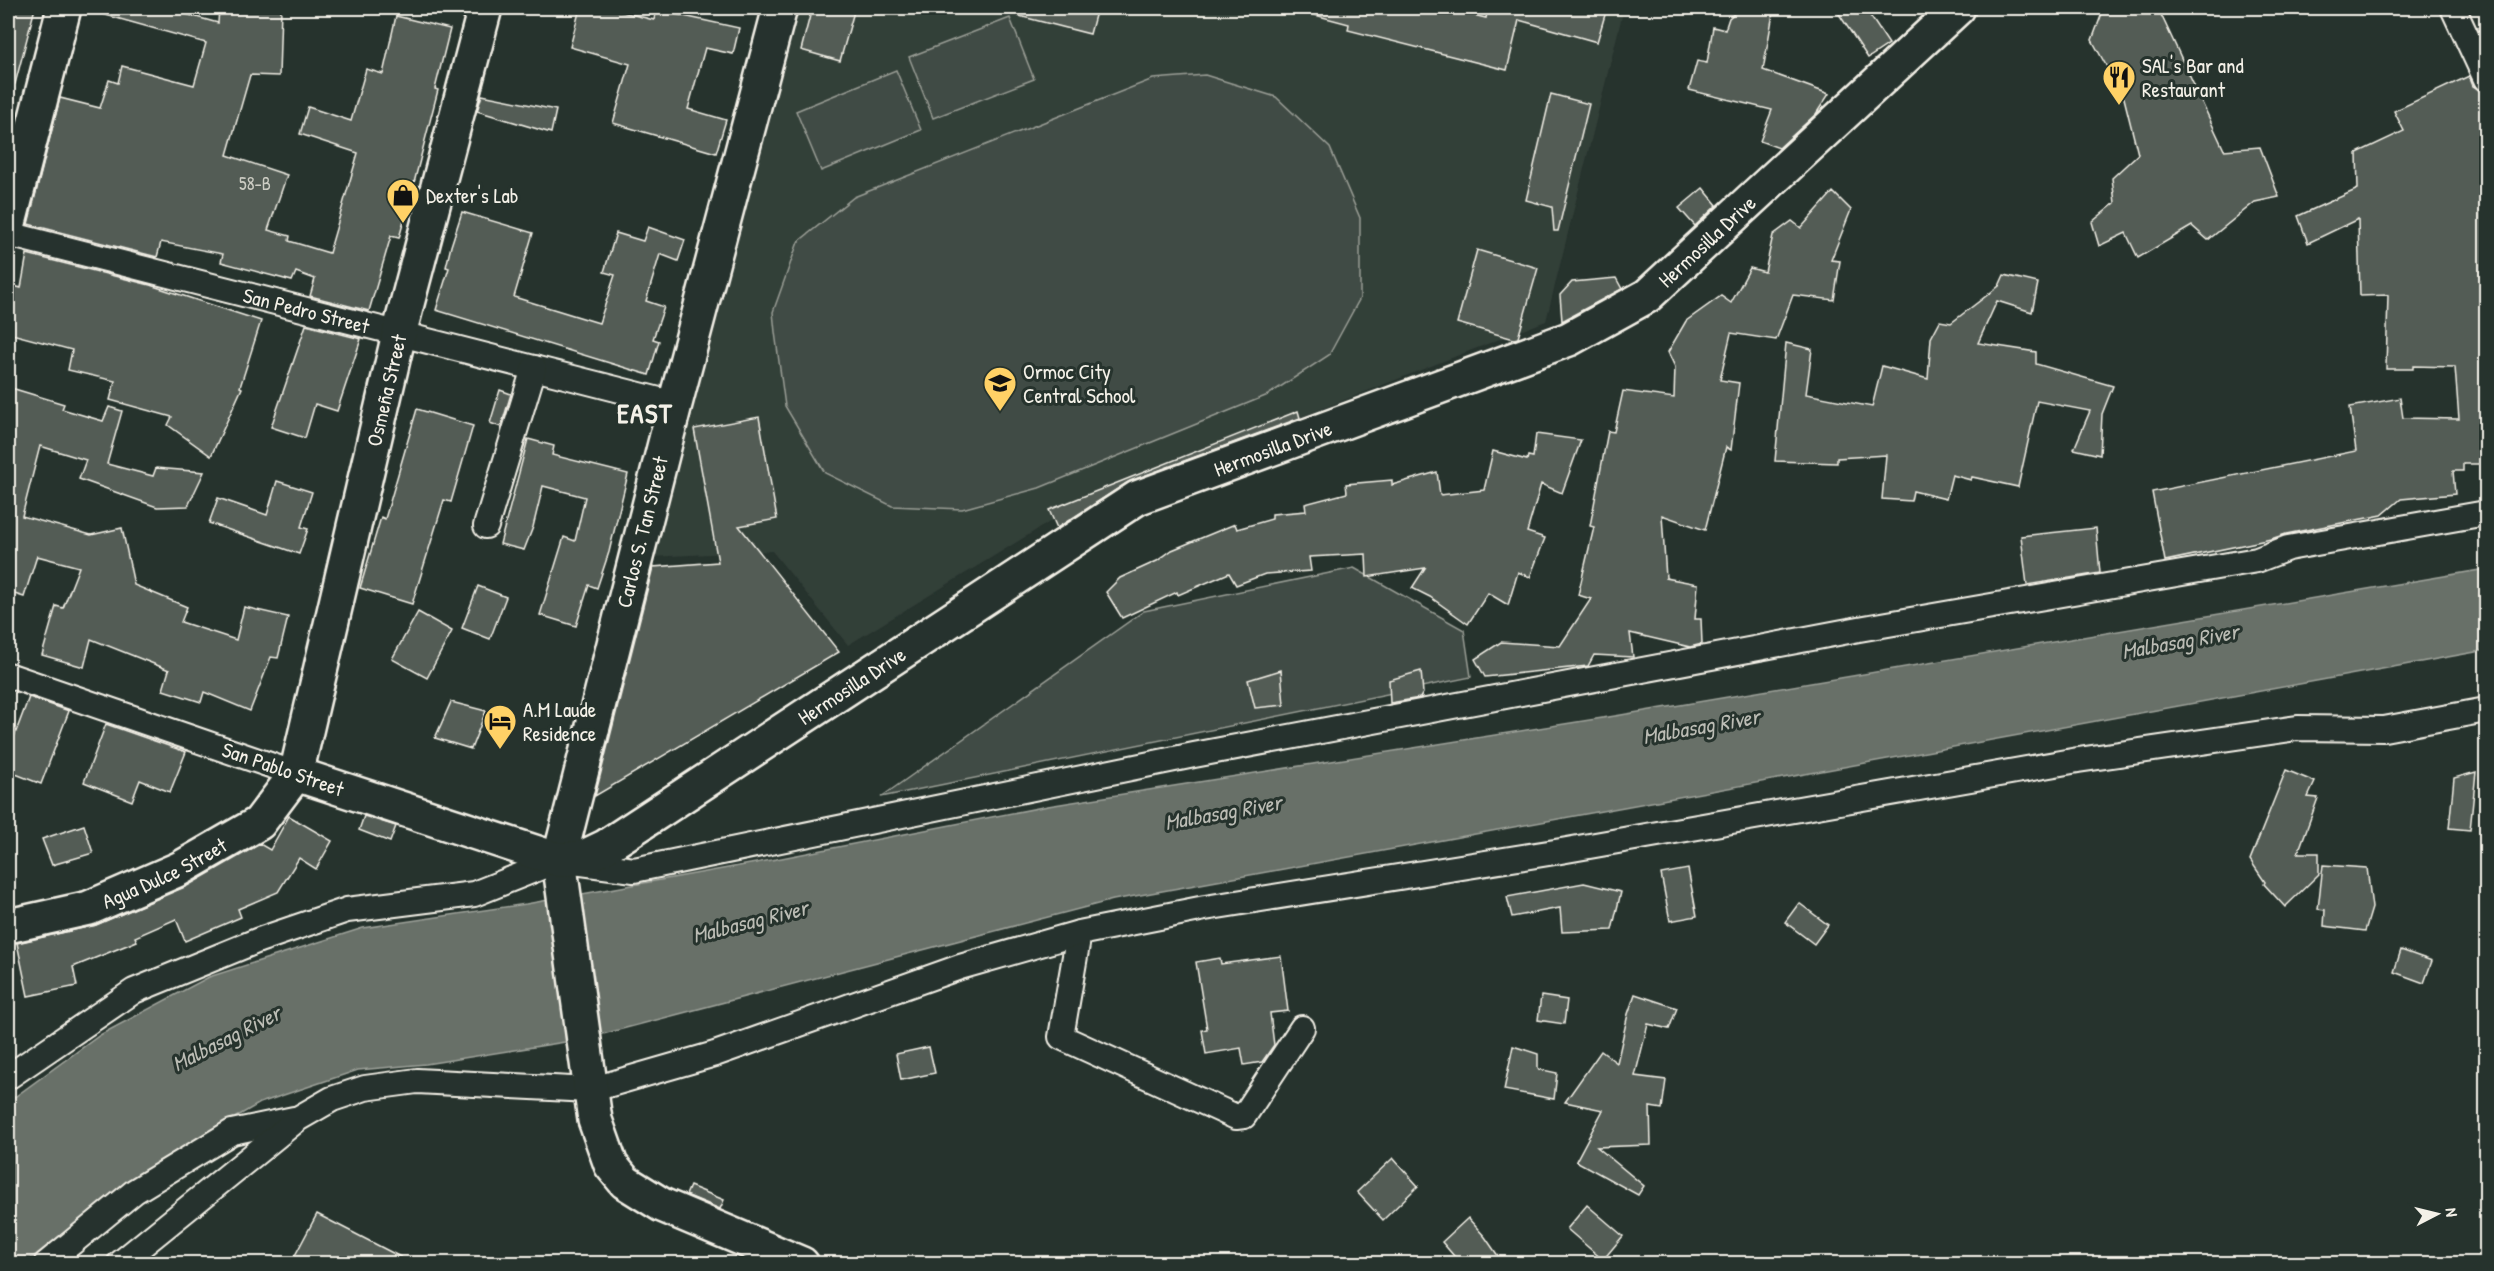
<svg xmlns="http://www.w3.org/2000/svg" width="2494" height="1271" viewBox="0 0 2494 1271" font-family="'Patrick Hand',sans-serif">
<rect width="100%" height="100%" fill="#26332d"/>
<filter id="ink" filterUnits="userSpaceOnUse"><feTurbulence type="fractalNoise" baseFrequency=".0167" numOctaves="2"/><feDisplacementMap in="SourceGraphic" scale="12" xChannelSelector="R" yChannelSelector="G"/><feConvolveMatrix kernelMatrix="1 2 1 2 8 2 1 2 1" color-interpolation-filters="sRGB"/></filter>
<g filter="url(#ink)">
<!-- built -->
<path fill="#333f39" d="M794,8H1624L1546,321L1079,504L848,645L772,551L650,557Z"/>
<!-- green -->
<g fill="#414b45" stroke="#9a9e96" stroke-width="1.5">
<path d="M1010,18L1034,79L933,118L909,57Z"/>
<path d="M896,70L921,130L821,171L796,111Z"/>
<path d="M1205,75L1276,97L1330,148L1360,218V298L1329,355L1268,395L1039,488L962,509L892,506L825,473L785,406L775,332L773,312L798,242L854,197L1153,79Z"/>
<path d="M1354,568L1464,630L1471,677L881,797L1144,611Z"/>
</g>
<!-- water -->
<path fill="#676f68" stroke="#9fa39b" stroke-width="1.5" d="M2486,569V650L1113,900L584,1039L426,1064L358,1070L260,1103L143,1171L25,1263H8V1102L100,1035L209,977L363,928L526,904L756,863L1048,806L1615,716Z"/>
<!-- building -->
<g fill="#525c55" stroke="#f4f1e8" stroke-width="1.5">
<path d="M8,8H35L15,84L8,83Z"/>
<path d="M103,8H164L218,23L219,8H281L279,76L250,75L227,155L287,175L268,230L290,236L289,241L329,253L358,153L300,134L308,107L351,121L366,69L383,74L396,16L450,29L435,89L438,90L408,206L399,238L391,236L369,311L310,296L315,279L296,272L292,281L221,262L223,254L161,242L157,257L28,224L60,98L100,108L109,80L118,83L122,66L194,85L206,43L102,14Z"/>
<path d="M580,8H607L654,20L656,10L739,28L733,54L705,48L688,109L726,120L716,153L613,123L630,64L570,47Z"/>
<path d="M812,8H855L840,61L801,50Z"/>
<path d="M1016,8H1097L1090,34L1015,15Z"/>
<path d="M1312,8H1444L1486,18L1488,8H1607L1597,42L1519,20L1507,70L1348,30L1349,24L1311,14Z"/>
<path d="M1741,8H1774L1763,70L1829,94L1816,114L1779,148L1760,141L1772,110L1689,90L1697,61L1707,63L1713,27L1725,30L1729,18Z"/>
<path d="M1835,8H1865L1889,44L1868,58Z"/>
<path d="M2104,8H2158L2224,150L2260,147L2279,197L2255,202L2208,240L2192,226L2138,258L2126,233L2099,246L2092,222L2115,203L2112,178L2138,154L2124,98L2092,40Z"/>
<path d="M2469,76L2473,86L2485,93L2487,98V464H2463V471H2453L2455,494L2401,499L2382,515L2286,534L2271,539L2165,561L2152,492L2356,451L2350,407L2400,398L2403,418L2459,419L2455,367L2413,366V369H2386L2388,295L2360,296L2358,219L2308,243L2298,216L2358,189L2357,153L2404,131L2394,111Z"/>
<path d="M1551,94L1589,104L1558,231H1554L1552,207L1526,200Z"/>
<path d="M482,95L556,110L551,133L477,111Z"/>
<path d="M1703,188L1717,205L1695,226L1679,208Z"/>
<path d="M1833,192L1851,210L1831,260L1840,261L1834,300L1793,295L1776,340L1731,333L1720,380L1739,383L1731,450L1726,447L1705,530L1662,515L1666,578L1698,584L1695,619H1701L1702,644L1690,647L1630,633L1633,657L1594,655L1588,666L1485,677L1475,659L1501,642L1560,646L1591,599L1578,595L1594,527L1590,526L1608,431L1614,432L1623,391L1674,398L1675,367L1668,352L1686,321L1721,296L1731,303L1750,268L1765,272L1773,235L1792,221L1801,228Z"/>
<path d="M462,212L533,233L514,297L599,323L615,275L604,272L616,233L643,241L648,227L685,240L678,261L660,254L646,301L664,307L653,339L659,341L649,375L436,310L449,268L446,267L451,246Z"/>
<path d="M1477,250L1538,268L1518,338L1514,339L1457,323Z"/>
<path d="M27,254L150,285L261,321L240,387L242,388L211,456L168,425L172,417L110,400L115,381L68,370L72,350L8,333V314L14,286L21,288Z"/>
<path d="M2004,275L2038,283L2032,312L1997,301L1978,343L2036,352V364L2113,386L2102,414L2100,455L2074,449L2090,411L2037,401L2018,487L1972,477L1971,480L1952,475L1946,499L1913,491L1911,501L1882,499L1886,455L1837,458V463L1775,461L1786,343L1812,349L1806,394L1872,407L1882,366L1928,379L1931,338L1940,321L1951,323L1999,286Z"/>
<path d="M1616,278L1622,289L1562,321L1560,295L1572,282Z"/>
<path d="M306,325L361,339L337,411L315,404L305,438L271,427Z"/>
<path d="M8,387L64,404L62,409L103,421L109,407L122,411L107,464L153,476L156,468L204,472L188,506L157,507L79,479L86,460L40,446L22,516L91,535L122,528L134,585L187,607L181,622L236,640L244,607L288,617L278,658L271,657L250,711L204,692L201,702L163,690L169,670L91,639L84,667L42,655L56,606L63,608L79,567L37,556L24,597L8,592Z"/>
<path d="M500,390L511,394L501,427L490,423Z"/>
<path d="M417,409L473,426L451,502L444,500L412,604L360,588L381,517L385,519Z"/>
<path d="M1298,411L1300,418L1130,481L1057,528L1049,510Z"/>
<path d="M759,417L777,519L739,526L839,652L595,796L653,567L718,562L694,429Z"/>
<path d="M1536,434L1581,440L1562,493L1541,484L1527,532L1545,538L1530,577L1518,572L1508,605L1488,593L1468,624L1430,597L1412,588L1425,568L1367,577L1366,554L1309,557L1311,571L1265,574L1236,585L1229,573L1178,595L1177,592L1122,618L1106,592L1120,578L1157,561L1172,550L1235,524L1237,529L1272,519V514L1306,511L1305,504L1347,493L1346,484L1392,480V485L1437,472L1440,495L1484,490L1493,451L1527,460L1528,456L1533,457Z"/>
<path d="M528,439L554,446L552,455L628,474L609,552L597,588L589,585L576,626L540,615L564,537L575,541L585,497L543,486L533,527L524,550L500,544Z"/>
<path d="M277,481L312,492L301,527L308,529L299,554L209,523L218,498L267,515Z"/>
<path d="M2096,528L2100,573L2027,585L2021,536Z"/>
<path d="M478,586L506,597L490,639L462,628Z"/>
<path d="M418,612L452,631L427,678L392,659Z"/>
<path d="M1281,670L1284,705L1255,708L1248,680Z"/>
<path d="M1421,671L1423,693L1420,698L1390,703L1389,680Z"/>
<path d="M29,697L69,711L41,784L8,771V753Z"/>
<path d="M451,702L486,711L471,749L435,738Z"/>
<path d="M106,724L186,752L170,792L140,780L132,801L84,782Z"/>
<path d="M2286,770L2315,782L2308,797L2318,798L2298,853H2319V874L2285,907L2264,884L2265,882L2250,860Z"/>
<path d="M2476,772L2470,830L2449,828L2454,778Z"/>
<path d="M289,816L332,841L316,869L299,858L278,892L238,909L241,917L185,941L176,919L135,937L137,941L73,967L77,986L28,996L17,943L96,925L187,886L260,844L270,850Z"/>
<path d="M364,816L396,826L390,842L359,830Z"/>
<path d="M84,825L93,853L52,865L42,839Z"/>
<path d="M2323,865L2367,868L2372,908L2365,931L2324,926L2325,910L2318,909Z"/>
<path d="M1688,869L1697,916L1670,921L1661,874Z"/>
<path d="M1584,883L1621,892L1612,930L1562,932L1560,908L1512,917L1507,897Z"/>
<path d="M1799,903L1828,925L1814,944L1785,922Z"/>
<path d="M2401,950L2432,961L2424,983L2394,972Z"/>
<path d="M1281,956L1288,1011L1270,1013L1274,1045L1262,1062L1244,1065L1241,1048L1206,1054L1202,1030L1207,1029L1196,962L1220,958L1221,964Z"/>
<path d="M1635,994L1677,1008L1669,1029L1648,1024L1635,1076L1666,1080L1662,1109L1650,1107L1651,1145L1597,1147L1644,1186L1638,1195L1576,1161L1603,1110L1565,1102L1601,1051L1617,1063L1628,1014Z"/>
<path d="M1541,996L1567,1000L1564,1024L1538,1020Z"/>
<path d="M1513,1046L1538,1054V1069L1557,1073L1554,1099L1504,1090Z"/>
<path d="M929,1047L935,1073L901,1080L896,1054Z"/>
<path d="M1393,1158L1418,1186L1383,1220L1357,1192Z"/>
<path d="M690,1186L724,1200L720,1209L686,1195Z"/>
<path d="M1587,1205L1623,1236L1603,1260L1567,1229Z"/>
<path d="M317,1214L412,1263H291Z"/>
<path d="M1468,1218L1485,1237L1503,1263H1460L1442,1242Z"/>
</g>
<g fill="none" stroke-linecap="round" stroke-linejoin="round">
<defs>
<g id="street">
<path d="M2453,8L2486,79"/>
<path id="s1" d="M8,234L675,404"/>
<path d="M486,526L534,368"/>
<path d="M8,675L296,774"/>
<path d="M1079,933L1061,1037L1236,1117L1244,1116L1302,1028"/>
<path d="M8,1077L134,991L259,940L347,910L474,894L559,860L634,870L1194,755L1859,629L2257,560L2288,548L2486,513"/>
<path d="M46,1264L135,1191L232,1132L294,1119"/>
<path d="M119,1264L299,1118L332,1099L365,1088L417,1081L590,1090L715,1054L960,967L1079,933L1205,908L1561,851L2078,760L2297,728L2384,729L2486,710"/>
</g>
<g id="secondary">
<path d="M780,8L675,404L559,860L595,1120L611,1165L625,1182L662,1205L802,1264"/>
<path d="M8,227L64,8"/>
<path id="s2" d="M296,774L559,860L584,857L605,847L1137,498L1569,339L1647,296L1958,8"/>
<path id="s3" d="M8,926L89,908L179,869L259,823L296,774L399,334L485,8"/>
</g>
</defs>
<!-- street casing -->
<use href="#street" stroke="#f4f1e8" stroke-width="28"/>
<!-- secondary casing -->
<use href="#secondary" stroke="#f4f1e8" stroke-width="38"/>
<!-- street -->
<use href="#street" stroke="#26332d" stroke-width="24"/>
<!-- secondary -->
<use href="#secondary" stroke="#26332d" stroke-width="33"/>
</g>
</g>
<!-- icons -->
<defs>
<symbol id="restaurant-pin" viewBox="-11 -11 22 30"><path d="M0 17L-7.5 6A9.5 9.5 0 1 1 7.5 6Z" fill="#ffd166" stroke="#26332d"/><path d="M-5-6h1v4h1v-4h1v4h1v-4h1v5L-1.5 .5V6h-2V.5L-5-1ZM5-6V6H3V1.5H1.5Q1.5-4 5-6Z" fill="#111"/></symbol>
<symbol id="shop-pin" viewBox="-11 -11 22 30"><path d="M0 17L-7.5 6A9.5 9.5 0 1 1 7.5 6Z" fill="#ffd166" stroke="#26332d"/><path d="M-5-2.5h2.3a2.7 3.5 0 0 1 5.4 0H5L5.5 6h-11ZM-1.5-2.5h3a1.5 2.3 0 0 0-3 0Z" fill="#111"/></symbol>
<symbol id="school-pin" viewBox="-11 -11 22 30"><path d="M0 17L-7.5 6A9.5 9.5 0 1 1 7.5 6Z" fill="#ffd166" stroke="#26332d"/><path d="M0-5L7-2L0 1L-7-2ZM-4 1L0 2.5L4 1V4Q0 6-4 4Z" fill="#111"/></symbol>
<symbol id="hotel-pin" viewBox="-11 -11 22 30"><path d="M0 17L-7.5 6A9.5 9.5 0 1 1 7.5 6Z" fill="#ffd166" stroke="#26332d"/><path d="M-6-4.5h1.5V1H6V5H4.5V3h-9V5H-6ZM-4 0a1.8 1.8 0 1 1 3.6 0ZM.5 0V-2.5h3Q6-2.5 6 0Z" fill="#111"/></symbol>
</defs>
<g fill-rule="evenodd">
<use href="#restaurant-pin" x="2100" y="58" width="38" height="52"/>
<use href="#shop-pin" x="384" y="176" width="38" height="52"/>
<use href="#school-pin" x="981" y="364" width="38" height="52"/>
<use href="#hotel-pin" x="481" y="702" width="38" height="52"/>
</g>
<g text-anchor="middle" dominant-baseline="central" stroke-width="6" stroke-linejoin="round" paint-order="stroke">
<!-- number labels -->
<g font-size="18" fill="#ccccc3">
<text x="255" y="183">58-B</text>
</g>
<!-- poi labels -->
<g font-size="21" fill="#f4f1e8" stroke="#26332d" text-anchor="start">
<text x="2142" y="65">SAL's Bar and<tspan x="2142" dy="24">Restaurant</tspan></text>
<text x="426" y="195">Dexter's Lab</text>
<text x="1023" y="371">Ormoc City<tspan x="1023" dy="24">Central School</tspan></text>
<text x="523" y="709">A.M Laude<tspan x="523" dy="24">Residence</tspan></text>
</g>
<!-- street labels -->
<g font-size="21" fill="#f4f1e8" stroke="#26332d">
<text stroke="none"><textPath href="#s2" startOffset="1592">Hermosilla Drive</textPath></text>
<text stroke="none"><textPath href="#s1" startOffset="308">San Pedro Street</textPath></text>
<text stroke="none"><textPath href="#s3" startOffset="729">Osmeña Street</textPath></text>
<text stroke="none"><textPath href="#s2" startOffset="1106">Hermosilla Drive</textPath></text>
<text transform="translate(642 532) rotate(-76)">Carlos S. Tan Street</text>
<text stroke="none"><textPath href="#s2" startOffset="620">Hermosilla Drive</textPath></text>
<text transform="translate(283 769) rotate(19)">San Pablo Street</text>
<text stroke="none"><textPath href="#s3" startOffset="166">Agua Dulce Street</textPath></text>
</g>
<!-- water labels -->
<g font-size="22" font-style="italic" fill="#bcbdb5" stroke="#26332d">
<text transform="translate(2180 641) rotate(-10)">Malbasag River</text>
<text transform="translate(1701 726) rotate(-10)">Malbasag River</text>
<text transform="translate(1223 812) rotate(-10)">Malbasag River</text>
<text transform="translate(750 921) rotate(-14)">Malbasag River</text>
<text transform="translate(226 1038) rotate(-27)">Malbasag River</text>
</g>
<!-- district labels -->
<g font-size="27" font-weight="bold" letter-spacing="1.5" fill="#f4f1e8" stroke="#26332d">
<text x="645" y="413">EAST</text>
</g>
</g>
<!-- margin -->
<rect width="2494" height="1271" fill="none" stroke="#26332d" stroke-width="30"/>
<rect x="15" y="15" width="2464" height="1241" fill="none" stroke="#f4f1e8" stroke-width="2" filter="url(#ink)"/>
<!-- north arrow -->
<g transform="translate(2437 1214) rotate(83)" stroke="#26332d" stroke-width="4.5" paint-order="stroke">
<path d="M0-4.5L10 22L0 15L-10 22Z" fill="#f4f1e8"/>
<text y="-9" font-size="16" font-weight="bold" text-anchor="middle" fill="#f4f1e8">N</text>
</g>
</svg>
